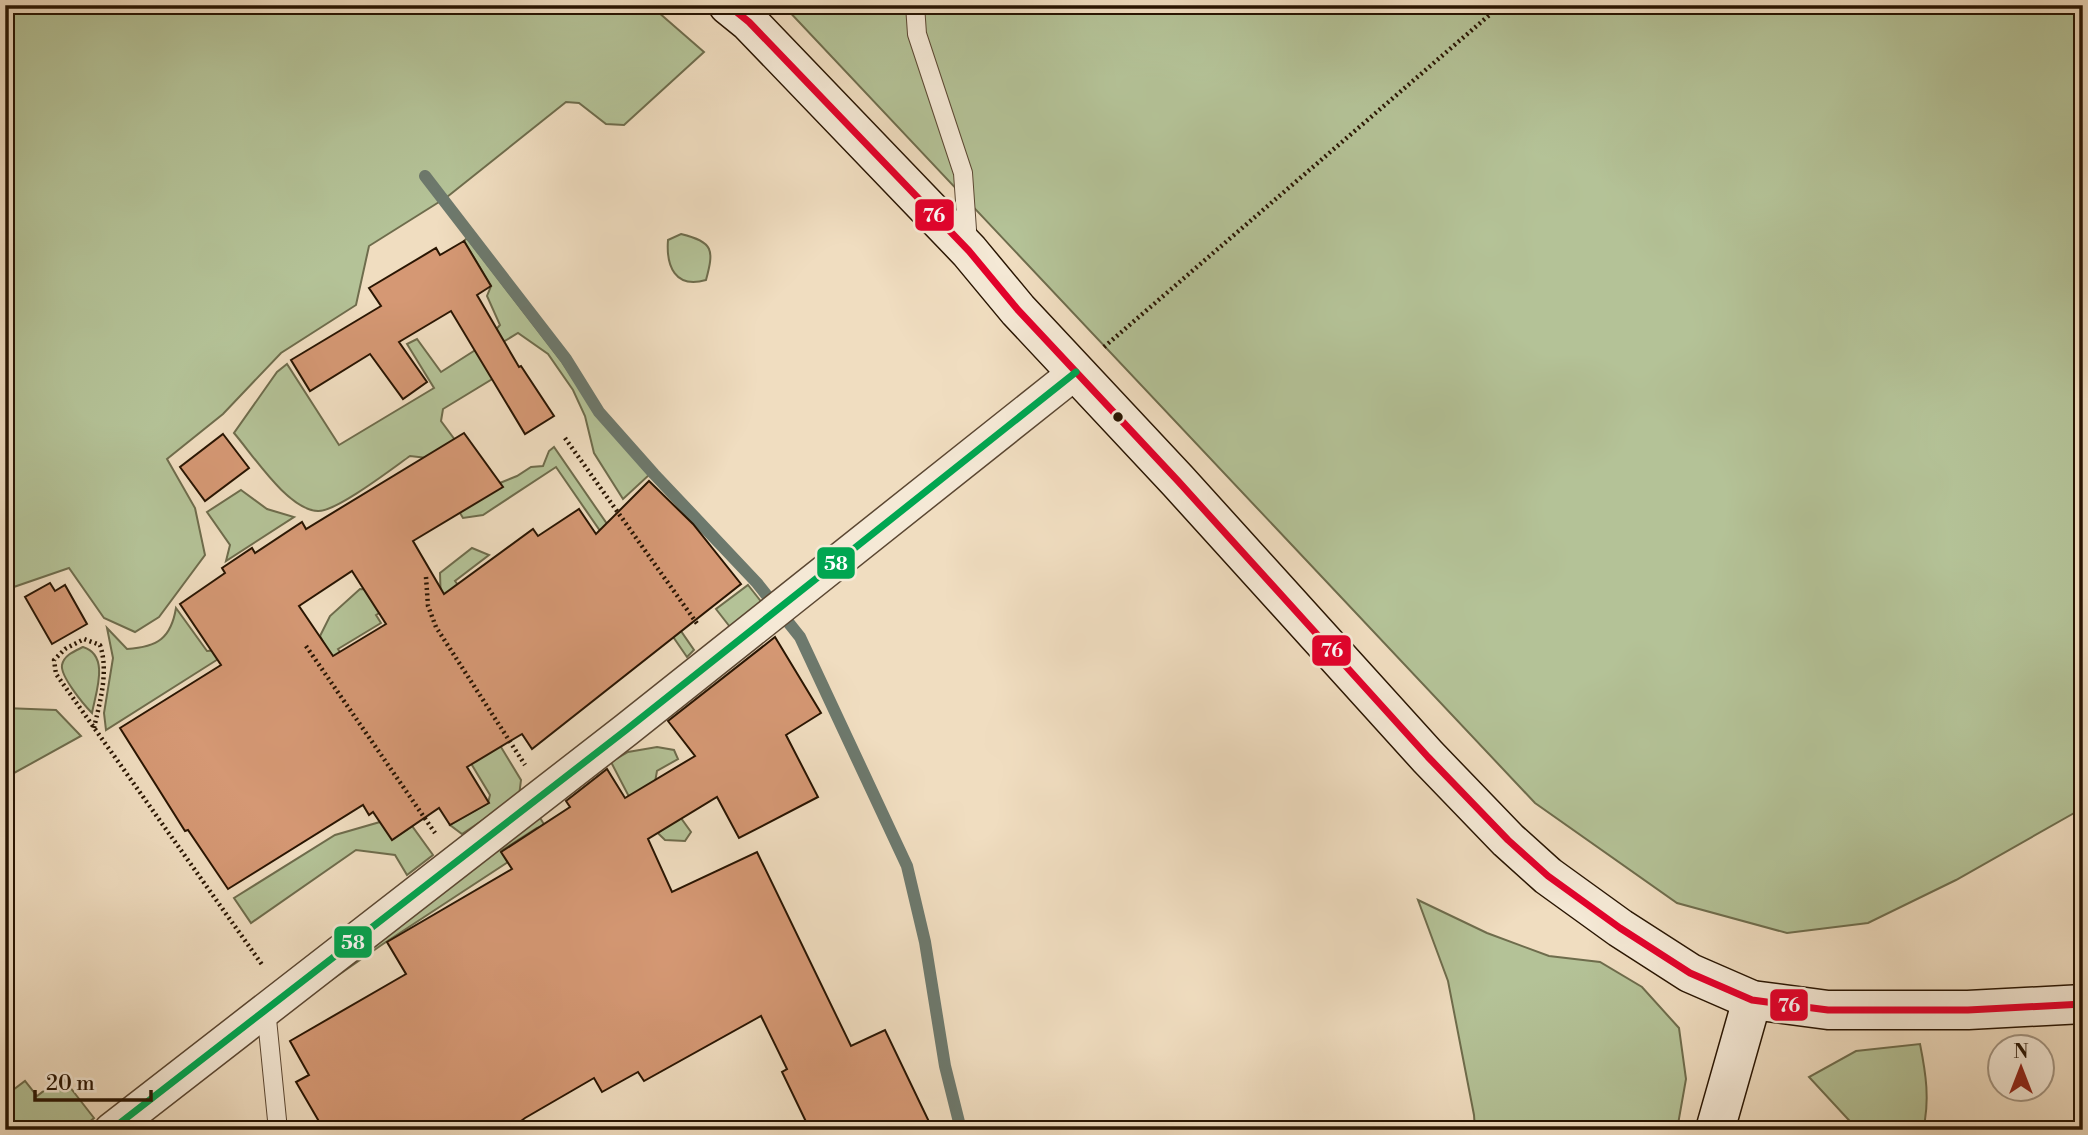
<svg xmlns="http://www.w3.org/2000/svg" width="2088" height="1135" viewBox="0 0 2088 1135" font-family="'Libre Bodoni',serif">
<rect width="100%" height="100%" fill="#f0ddc0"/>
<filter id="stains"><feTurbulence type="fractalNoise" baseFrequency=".00286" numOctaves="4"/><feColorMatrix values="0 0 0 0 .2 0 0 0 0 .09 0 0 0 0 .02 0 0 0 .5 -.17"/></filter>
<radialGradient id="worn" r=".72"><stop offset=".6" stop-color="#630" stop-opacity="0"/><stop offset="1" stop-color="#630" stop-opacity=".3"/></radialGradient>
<!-- green -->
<g fill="#b4c297" stroke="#6e6c4c" stroke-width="2">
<path d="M5,5H650L704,52L624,125L606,124L579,103L566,102L447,197L369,246L356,305L281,353L223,414L167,459L195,508L205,555L159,617L135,632L104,618L69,568L5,590Z"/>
<path d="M783,5H2083V808L1956,880L1868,923L1787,933L1677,903L1535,803Z"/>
<path d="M681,234C714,242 714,250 706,280C675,289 666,266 668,240Z"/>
<path d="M467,238L562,362L596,413L649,475L623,499L594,453L585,416L573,390L548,354L518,333L498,345L507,370L443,409L441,421L490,487L517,476L531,467L543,466L549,451L554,447L694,650L687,657L556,467L483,515L463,518L427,458L410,456C393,468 336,512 318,511C288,510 253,455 234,433L277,372L287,364L339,445L434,388L407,344L417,339L441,372L480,347L500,325L487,296L491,286L464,241Z"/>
<path d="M241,490L267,509L294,517L226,561L230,545L207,512Z"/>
<path d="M472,548L489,555L455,581L515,660L441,606L440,573Z"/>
<path d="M748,585L763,604L730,627L716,609Z"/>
<path d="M360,589L414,593L376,615L381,623L338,649L352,671L330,655L320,636L330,616Z"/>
<path d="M176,608L207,651L220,650L223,656L106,730L104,713L113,658L107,628L127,649C158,647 171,638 176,608Z"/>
<path d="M83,647C110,655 96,692 92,713C84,705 60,676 62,665C64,655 75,651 83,647Z"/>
<path d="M464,686L521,780L519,796L462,834L450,825L488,803L490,795L434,702Z"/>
<path d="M5,708L56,710L81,736L5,778Z"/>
<path d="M657,747L674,750L678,759L657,771L655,782L691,832L685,841L665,840L638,814L611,762L628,752Z"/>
<path d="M536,811L545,826L537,828L501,851L508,862L383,944L281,1015Z"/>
<path d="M380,822L393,839L412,826L433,855L407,875L395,855L356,850L251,923L234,898L335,835Z"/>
<path d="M1418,900L1487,933L1549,956L1600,962L1642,987L1679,1028L1686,1079L1677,1130H1475L1474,1115L1448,981Z"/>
<path d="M1920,1044C1926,1074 1930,1100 1923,1130H1858L1809,1077L1856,1051Z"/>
<path d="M62,1077L94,1118L80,1130H5V1096L25,1081L37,1096Z"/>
</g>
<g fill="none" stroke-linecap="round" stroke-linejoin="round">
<!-- stream -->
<path stroke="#6d796d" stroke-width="12" d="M425,176L566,359L599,412L654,474L757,583L800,637L907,866L925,942L945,1066L961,1130"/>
</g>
<!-- building -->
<g fill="#d59874" stroke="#291502" stroke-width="2" fill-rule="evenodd">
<path d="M464,241L491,286L477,295L519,367L521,366L554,416L525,434L451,311L399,342L427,382L403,399L370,354L310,391L291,360L381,306L369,288L436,248L440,255Z"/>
<path d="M464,433L503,487L413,541L444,594L533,529L538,536L579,509L596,534L649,481L693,524L741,584L532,749L522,734L467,767L489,803L450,825L439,808L392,840L373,812L369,815L363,805L228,889L188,830L185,831L120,728L221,665L180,604L225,573L222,568L252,548L255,553L302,522L306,529ZM352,571L386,624L333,656L299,606Z"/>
<path d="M223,434L249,468L205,501L180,467Z"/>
<path d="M50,583L55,591L65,585L87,624L52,644L25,597Z"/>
<path d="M775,637L821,713L786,735L818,797L739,838L717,797L648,839L672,892L757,852L851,1046L885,1030L933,1130H810L782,1072L787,1069L761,1016L644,1081L638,1072L602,1092L594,1078L525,1118L509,1130H324L296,1082L309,1075L290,1041L406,974L387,942L512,869L501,852L570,807L566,801L607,769L625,798L695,756L668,721Z"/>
</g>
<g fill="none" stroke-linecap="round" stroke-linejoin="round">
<defs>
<g id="lane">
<path d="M915,5L917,34L963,173L968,244"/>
<path d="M266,1009L278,1130"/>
</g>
<path id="street" d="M111,1130L626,730L1076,372"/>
<g id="secondary">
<path d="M728,5L749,22L969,251L1018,310L1178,481L1428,757L1508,840L1548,876L1620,928L1690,973L1752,1000L1828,1010H1968L2083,1004"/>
<path d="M1715,1130L1752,1000"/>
</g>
</defs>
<!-- lane casing -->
<use href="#lane" stroke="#5b4732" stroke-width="20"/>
<!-- street casing -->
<use href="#street" stroke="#5b4732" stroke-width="36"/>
<!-- secondary casing -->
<use href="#secondary" stroke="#291502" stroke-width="41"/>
<!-- path -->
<g stroke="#291502" stroke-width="4.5" stroke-dasharray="2 3.5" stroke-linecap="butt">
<path d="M1104,347L1501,5"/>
<path d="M565,438L698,625"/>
<path d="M426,577L428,606L436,627L525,765"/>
<path d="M306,646L435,833"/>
<path d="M94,728C100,701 109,672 100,645L84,639L65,649L54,660L56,674L263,966"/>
</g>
<!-- lane -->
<use href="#lane" stroke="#f5e9d6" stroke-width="18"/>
<!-- street -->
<use href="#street" stroke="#f5e9d6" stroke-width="33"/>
<!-- secondary -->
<use href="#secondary" stroke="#f5e9d6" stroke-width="38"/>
<defs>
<path id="bus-1" d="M728,5L749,22L969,251L1018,310L1178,481L1428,757L1508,840L1548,876L1620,928L1690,973L1752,1000L1828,1010H1968L2083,1004"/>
<path id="bus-2" d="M111,1130L626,730L1076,372"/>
</defs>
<!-- bus-1 casing -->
<use href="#bus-1" stroke="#f5e9d6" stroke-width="12"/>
<!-- bus-2 casing -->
<use href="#bus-2" stroke="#f5e9d6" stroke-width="12"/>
<!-- bus-1 -->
<use href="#bus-1" stroke="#e4002b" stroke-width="7"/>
<!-- bus-2 -->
<use href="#bus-2" stroke="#00a651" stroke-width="7"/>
</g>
<!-- markers -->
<circle fill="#291502" stroke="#f5e9d6" stroke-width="2.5" cx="1118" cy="417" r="6"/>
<g stroke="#f5e9d6" stroke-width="2.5">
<rect x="914" y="198" width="41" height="34" rx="7" fill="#e4002b"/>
<rect x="816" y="546" width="40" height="34" rx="7" fill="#00a651"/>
<rect x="1311" y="634" width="41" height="33" rx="7" fill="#e4002b"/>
<rect x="333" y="925" width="40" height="34" rx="7" fill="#00a651"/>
<rect x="1769" y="988" width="40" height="34" rx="7" fill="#e4002b"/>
</g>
<g font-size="19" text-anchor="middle" font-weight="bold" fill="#fff">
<text x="934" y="222">76</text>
<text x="836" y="570">58</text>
<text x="1332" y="657">76</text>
<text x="353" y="949">58</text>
<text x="1789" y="1012">76</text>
</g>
<!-- margin -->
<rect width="2088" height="1135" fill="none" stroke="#f0ddc0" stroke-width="28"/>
<rect x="7" y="7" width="2074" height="1121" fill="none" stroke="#291502" stroke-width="3.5"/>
<rect x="14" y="14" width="2060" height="1107" fill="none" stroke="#291502" stroke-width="2"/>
<!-- north arrow -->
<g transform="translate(2021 1068)"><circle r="33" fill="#f5e9d6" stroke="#a39481" stroke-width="2"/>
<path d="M0-5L12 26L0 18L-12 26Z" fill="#8f2418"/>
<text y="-10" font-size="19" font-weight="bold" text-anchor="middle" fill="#291502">N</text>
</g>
<!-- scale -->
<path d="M35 1090v10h116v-10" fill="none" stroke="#291502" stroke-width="3.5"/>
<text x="46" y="1090" font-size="21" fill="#291502" stroke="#f5e9d6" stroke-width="5" paint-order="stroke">20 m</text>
<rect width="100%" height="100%" filter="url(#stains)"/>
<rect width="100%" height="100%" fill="url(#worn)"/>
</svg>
